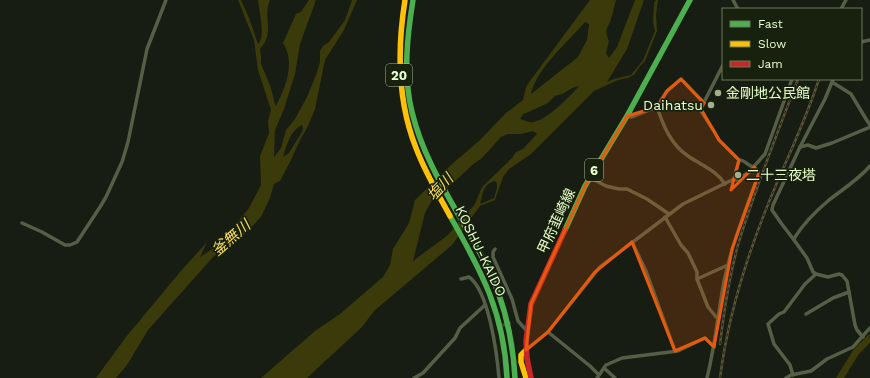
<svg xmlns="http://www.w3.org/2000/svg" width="870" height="378" viewBox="0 0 870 378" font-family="'Work Sans','Noto Sans JP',sans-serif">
<rect width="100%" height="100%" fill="#171d12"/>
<!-- water -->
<g fill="#3b3a0a" fill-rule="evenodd">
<path d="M238,0H241L249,18L258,44C266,36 259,11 258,0H270C262,19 276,31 260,49L261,57V64L270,85L275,104L276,106C285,88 296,63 283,43L296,14L301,12L309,0H316L300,44L295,74L284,109L275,130L274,157L281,148L286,130L295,119L307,97L316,75L320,62V51L323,46L329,42L345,20L352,0H357L344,30L325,60L315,109L308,126L301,138L290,162L280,181L274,184L270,198L261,217L245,234L214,256L148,330L127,365L116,378H96L126,337L180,272L207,242L200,257L217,246L226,236L249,208L261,185L260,156L269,133L268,121L271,110L258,70L254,40ZM302,125L303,129L302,132L289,153L283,157C287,144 290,131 302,125Z"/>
<path d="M590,0H616C614,6 613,13 611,19C607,30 604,29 609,41L606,53L609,58L617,47L635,0H644L627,49L607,82L614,79L631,75L643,60L655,31L653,23L654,3L656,0H658L656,15L657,31L645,61L640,66L634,75L628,78L618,80L594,91L531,154L509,169L503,177L495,200L480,206L452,245L374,311L362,327L307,378H261L315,331L340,314L383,277L390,265L393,249L409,223L415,200L452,164L479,141L505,114L523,100L526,87L530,81ZM585,22L589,24L587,40L578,57L531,94C536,69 569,41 585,22ZM579,86C570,96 546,121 533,122C529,123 524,120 520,119C525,111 534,101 543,98C550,97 555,96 562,94C568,91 572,87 579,86ZM533,131L537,134L523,149L516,152L512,158L482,187L475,204L471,209L467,212L448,235L413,261L425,213L431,202L452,184L471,166L482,158L501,137L508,134H521ZM495,181L497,183V188L494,198L480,204C483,193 483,184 495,181Z"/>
</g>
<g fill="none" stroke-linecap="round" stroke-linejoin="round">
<!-- river -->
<g stroke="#3b3a0a" stroke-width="7">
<path d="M524,110L546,100L554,92"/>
<path d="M840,378L856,352L870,338"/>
</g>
<!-- street-tunnel -->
<path stroke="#363f2e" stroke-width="3.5" stroke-dasharray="3.5 2" stroke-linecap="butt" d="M497,327L513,322"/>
<!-- street -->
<g stroke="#555e47" stroke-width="3.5">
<path d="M733,0L738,9"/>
<path d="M841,9L846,0"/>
<path d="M861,42L870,40"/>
<path d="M723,65L701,108V111L714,131L719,140L739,160L734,179"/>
<path d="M833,79L832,82L851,94L866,119L870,125"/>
<path d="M657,107C663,125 671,145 688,156C701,165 716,170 725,184"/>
<path d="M627,116L632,117L657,107L667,91L681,79L704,103"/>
<path d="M800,147L808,145L816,148L832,143L870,127"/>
<path d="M589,177L606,186L619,189H627L647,199L669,214"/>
<path d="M665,217L681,245L688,253L697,272V279L708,307L717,318"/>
<path d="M22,223L42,232L65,245H70L77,242L100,207L106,197L122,162L128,142L147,49L166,0"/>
<path d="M794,240L781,223L772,210L773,205L800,147L825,99L832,82"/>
<path d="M632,242L646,271L675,351"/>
<path d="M495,249L493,252V257L512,299L518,321L526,330"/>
<path d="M461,279L469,277C489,291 497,354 499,378"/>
<path d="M697,279L728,265"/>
<path d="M806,314L833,298L849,292"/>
<path d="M548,332L590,366L599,375"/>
<path d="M863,337L857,330L855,325L847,281L842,275L839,274L828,277L816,274L813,272L807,258L794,240L795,237C804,223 816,211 829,200C843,189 858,180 870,166"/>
<path d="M526,350L548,332L600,267L683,204L734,179L736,180L749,172L765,154L792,79"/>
<path d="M604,368L615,378"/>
<path d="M793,375L790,365L774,344L768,324L779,314L784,312L805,284L816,274"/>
<path d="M414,378L423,373L455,338L460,328L485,305"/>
<path d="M597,378L606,365L622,358L678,351L705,338L714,347"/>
<path d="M707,378C715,346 718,314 724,281C732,244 746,209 759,173L754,167C748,167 746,160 739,160"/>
<path d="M786,378L791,375L811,371L827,359L853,347L870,328"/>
</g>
<!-- fast -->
<g stroke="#4caf50" stroke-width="5.5">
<path d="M413,0C407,37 403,75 412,112C426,171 466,221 491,275C506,308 513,342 515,378"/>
<path d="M450,216C482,272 504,313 507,378"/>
<path d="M565,230L585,186L627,116L690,0"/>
</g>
<!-- slow -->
<g stroke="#ffc107" stroke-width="5.5">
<path d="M405,0C397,50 397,100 416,148C425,172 438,194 450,216"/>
<path d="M526,350L521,355V362L526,378"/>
</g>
<!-- jam -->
<path stroke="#c62828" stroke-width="5.5" d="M531,378L527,358L526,341L531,304L565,230"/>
<defs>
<g id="rail">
<path d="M720,344C724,311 729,278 738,245C755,189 777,134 798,79"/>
<path d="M720,378C728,316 747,255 771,197C787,158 806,120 819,79"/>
</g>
</defs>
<!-- rail casing -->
<use href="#rail" stroke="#5d543b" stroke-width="2.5"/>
<!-- rail -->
<use href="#rail" stroke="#17210d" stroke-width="1" stroke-dasharray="3" stroke-linecap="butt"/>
</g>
<!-- marked area -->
<path fill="#e8590c" fill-opacity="0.2" stroke="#e8590c" stroke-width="3" stroke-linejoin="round" d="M681,79L704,103L701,109L719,140L739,160L731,190L754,167L759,173L732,249L714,347L705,338L675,351L632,242L595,272L548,332L526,350L531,304L585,186L627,116L657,107L667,91Z"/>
<!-- markers -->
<g fill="#a0b08c" stroke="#17210d" stroke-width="1.5">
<circle cx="718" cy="93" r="4"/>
<circle cx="711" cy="105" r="4"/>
<circle cx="738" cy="175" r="4"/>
</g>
<g text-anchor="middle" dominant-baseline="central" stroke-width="3.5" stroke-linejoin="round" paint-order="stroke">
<!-- shield labels -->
<g fill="#17210d" stroke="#aabc94" stroke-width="1">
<rect x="386" y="64" width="26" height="22" rx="3"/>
<rect x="585" y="159" width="18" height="22" rx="3"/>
</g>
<g font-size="13" font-weight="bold" fill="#e9ffce">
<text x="399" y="75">20</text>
<text x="594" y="170">6</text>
</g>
<!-- poi labels -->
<g font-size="14" fill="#e9ffce" stroke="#17210d" text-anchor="start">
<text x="726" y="93">金剛地公民館</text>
<text x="703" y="105" text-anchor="end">Daihatsu</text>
<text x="746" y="175">二十三夜塔</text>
</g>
<!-- street labels -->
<g font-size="14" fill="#e9ffce" stroke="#17210d">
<text transform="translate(556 221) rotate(-65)">甲府韮崎線</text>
<text transform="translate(481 251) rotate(64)">KOSHU-KAIDO</text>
</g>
<!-- water labels -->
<g font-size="15" font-style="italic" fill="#ffde5c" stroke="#17210d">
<text transform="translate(440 187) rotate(-47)">塩川</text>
<text transform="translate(231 238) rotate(-41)">釜無川</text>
</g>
</g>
<!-- legend -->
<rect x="722" y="8" width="140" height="72" fill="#17210d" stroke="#6b7a5a"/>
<rect x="730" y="21" width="20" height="6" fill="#4caf50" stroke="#6b7a5a"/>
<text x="758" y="28" font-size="12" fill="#e9ffce">Fast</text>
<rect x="730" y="41" width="20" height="6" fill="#ffc107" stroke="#6b7a5a"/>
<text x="758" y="48" font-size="12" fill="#e9ffce">Slow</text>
<rect x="730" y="61" width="20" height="6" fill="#c62828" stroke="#6b7a5a"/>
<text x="758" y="68" font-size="12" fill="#e9ffce">Jam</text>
</svg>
